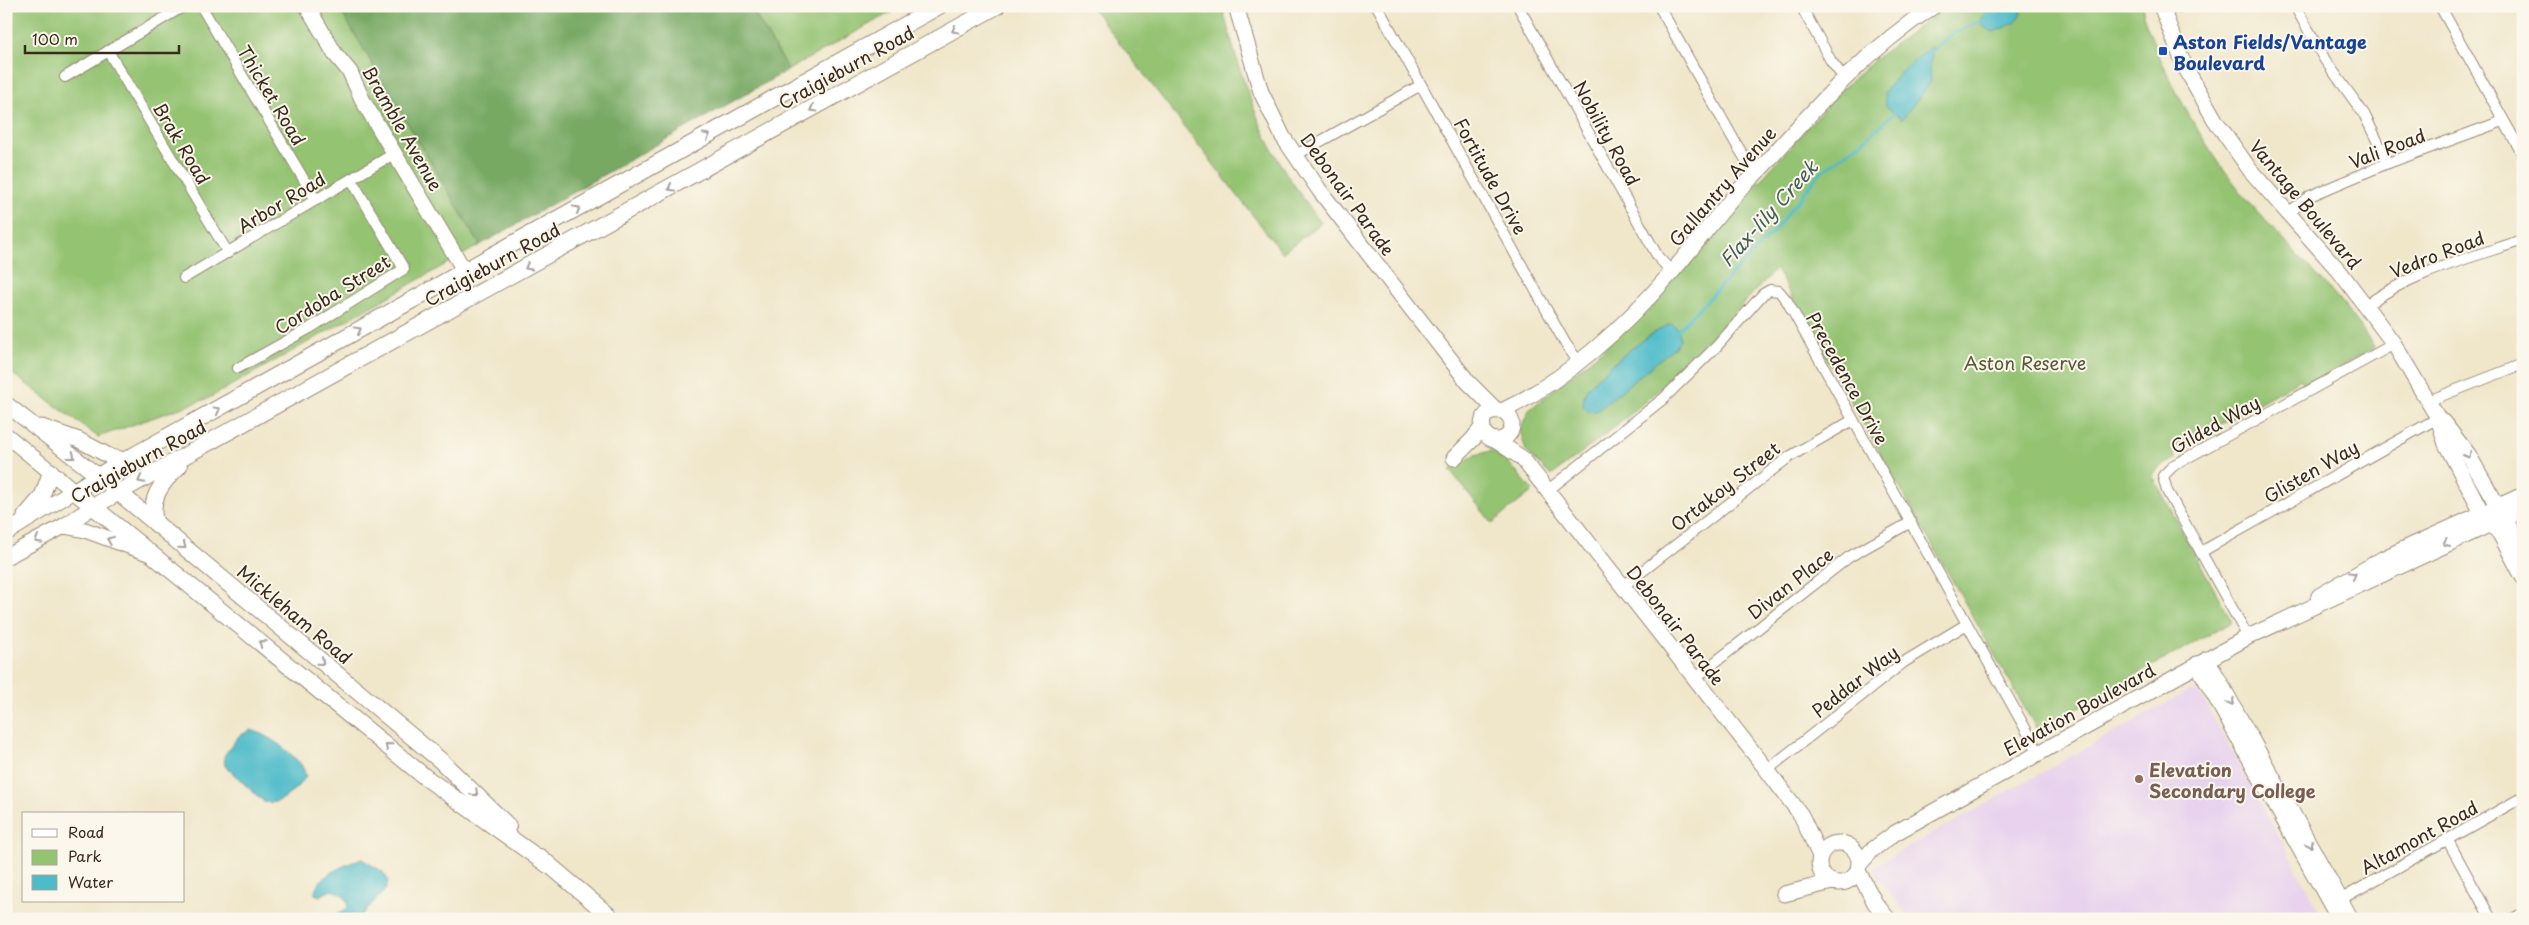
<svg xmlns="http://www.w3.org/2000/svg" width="2529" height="925" viewBox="0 0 2529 925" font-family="'Playpen Sans',sans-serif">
<rect width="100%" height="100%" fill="#fbf7ec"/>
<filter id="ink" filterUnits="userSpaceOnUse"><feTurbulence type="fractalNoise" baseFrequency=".02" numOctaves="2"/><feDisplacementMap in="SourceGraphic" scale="10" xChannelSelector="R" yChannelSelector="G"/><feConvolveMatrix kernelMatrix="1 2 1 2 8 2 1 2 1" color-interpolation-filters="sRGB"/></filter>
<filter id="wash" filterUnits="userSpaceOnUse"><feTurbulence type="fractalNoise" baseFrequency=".0096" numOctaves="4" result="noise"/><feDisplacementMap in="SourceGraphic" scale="20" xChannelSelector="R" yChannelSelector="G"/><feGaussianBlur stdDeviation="1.12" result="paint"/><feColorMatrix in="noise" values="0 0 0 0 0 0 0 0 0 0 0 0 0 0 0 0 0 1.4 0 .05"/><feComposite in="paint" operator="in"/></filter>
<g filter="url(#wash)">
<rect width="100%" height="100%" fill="#f0e7cb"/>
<!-- built -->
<path fill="#e8d2ee" d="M2190,690L2200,693L2324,919H1910L1874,872L1876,865Z"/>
<!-- green -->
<g fill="#94c372" stroke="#687648">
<path d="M6,6H338L480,245L209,398L98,437L6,369Z"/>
<path d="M750,6H902L788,70Z"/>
<path d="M1091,6H1222C1236,60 1251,111 1278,160C1291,182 1306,202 1321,223L1282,253Z"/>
<path d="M1947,6H2144L2143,16C2167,80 2198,138 2241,192C2270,228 2305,261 2336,296C2350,312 2362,330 2375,348L2305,386L2301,379L2173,451L2176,458L2161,466L2152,475L2232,622L2037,730L1776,269L1672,378L1619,424L1551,476L1526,451L1520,430L1529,410L1601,351L1706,241L1843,88L1879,56Z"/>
<path d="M1491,451L1500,453L1533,491L1492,523L1450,470L1475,455Z"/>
</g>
<!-- forest -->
<path fill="#77a964" stroke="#596a41" d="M338,6H750L788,70L480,245Z"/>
<!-- water -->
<g fill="#4ebbc9" stroke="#447274">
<path d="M1988,6H2020L2021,14L2015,23L1993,32L1983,26L1981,21Z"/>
<path d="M1930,48H1933L1930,65L1931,82L1902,119L1886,106L1884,92L1903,70Z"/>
<path d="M1672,324L1679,330L1680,340L1676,346L1597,411H1588L1583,405C1584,400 1584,394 1586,390C1595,376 1657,326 1672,324Z"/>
<path d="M250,730C264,732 294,754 302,766C304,769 305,774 306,777C294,790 282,806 264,802L225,766L224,756L238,737Z"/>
<path d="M362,859L383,872L388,880L386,889L358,919H328L348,908C348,896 341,893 331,890L320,896L315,894C313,877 349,863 362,859Z"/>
</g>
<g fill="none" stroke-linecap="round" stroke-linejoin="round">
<!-- stream -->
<g stroke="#4ebbc9" stroke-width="3">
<path d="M1931,52L1951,35L1983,20"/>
<path d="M1676,332L1773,232L1820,173L1868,137L1896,111"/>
</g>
</g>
</g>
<g filter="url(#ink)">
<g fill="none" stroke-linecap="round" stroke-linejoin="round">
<defs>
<g id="street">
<path d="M201,6L316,200"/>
<path d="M1377,6L1565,343L1578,361"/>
<path d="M1518,6L1658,257L1672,272"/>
<path d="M1659,6L1735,142L1748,163L1757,172"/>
<path d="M1801,6L1831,61L1844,78"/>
<path d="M2295,6L2325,60L2364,114L2388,163"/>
<path d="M2440,6L2523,155"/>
<path d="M2163,12L2181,6"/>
<path d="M108,51L228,253"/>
<path d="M65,77L184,6"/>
<path d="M1296,155L1421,85"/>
<path d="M2287,214L2310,196L2388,163L2503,121"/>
<path d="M184,278L395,153"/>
<path d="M2366,306C2406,274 2473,257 2523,240"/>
<path d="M238,368L310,328L404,269L351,179"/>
<path d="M2428,401L2523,364"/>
<path d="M1547,491L1663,399L1717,346L1763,294L1770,290L1779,291L1787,301L2039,753"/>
<path d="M2201,552L2438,418"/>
<path d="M1622,587L1789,457L1853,420"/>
<path d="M2248,637L2167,491L2163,476L2174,465L2394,344"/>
<path d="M1695,678L1849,557L1911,522"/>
<path d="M1767,770L1904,662L1967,624"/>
<path d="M2447,839L2491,919"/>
<path d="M2336,902L2523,797"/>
<path d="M2513,919L2523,913"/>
</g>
<g id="secondary">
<path d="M307,6L335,54L350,72L363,101L464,270"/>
<path d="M1236,6L1261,92L1283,137L1320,191L1468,382L1497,411"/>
<path d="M2161,6L2185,67L2215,120L2250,170L2340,272L2394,344L2438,418L2446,444L2482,513L2500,534L2523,577"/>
<path d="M6,404L98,476"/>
<circle cx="1497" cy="425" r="15"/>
<path d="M1502,411C1566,380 1624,327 1671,273C1695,245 1717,216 1741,188C1752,177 1763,167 1773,155C1822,100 1871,47 1934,6"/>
<path d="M2443,422L2468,454L2523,551"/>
<path d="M42,427L79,440L111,457L126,460"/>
<path d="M6,435L74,491L6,533"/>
<path d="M1495,440L1522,458L1767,770L1801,815L1820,856"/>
<path d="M1454,458L1473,439L1483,426"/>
<path d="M25,516L42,496L51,471"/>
<path d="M64,526L85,530L148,553"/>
<path d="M6,557L64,526L94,506"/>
<path d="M2319,596L2384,558L2523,495"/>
<path d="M2207,659L2351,919"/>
<path d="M2197,664L2339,919"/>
<circle cx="1839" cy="863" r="20"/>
<path d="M1859,865L1872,850L1895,833L2248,637L2523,509"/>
<path d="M1858,871L1875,903L1888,919"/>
<path d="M1784,894L1832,882"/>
</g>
<g id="primary">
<path d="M111,486L440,760L508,826"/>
<path d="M94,506L997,6"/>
<path d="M156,524C147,500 162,482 179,466"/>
<path d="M540,857L613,919"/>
<path d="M548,865L425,777L74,491L113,467L939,6"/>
</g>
</defs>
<!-- street casing -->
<use href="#street" stroke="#968874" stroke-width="12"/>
<!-- secondary casing -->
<use href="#secondary" stroke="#968874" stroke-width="17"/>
<!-- primary casing -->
<use href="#primary" stroke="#968874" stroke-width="18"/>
<!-- street -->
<use href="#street" stroke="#fff" stroke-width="10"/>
<!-- secondary -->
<use href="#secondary" stroke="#fff" stroke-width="15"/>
<!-- primary -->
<use href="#primary" stroke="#fff" stroke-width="16"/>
</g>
<!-- one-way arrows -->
<defs><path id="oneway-chevron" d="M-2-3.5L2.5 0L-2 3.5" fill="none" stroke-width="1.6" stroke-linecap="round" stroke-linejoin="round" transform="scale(1.25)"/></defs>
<g stroke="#a79f9a">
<use href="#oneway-chevron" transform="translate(955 30) rotate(151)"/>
<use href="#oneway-chevron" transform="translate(813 109) rotate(151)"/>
<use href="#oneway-chevron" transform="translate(707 136) rotate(-29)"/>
<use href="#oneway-chevron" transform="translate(671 188) rotate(151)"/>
<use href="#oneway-chevron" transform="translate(577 209) rotate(-29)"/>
<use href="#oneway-chevron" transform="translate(528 267) rotate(151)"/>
<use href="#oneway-chevron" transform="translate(358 330) rotate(-29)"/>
<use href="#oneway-chevron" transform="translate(217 410) rotate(-29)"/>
<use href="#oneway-chevron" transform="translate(2468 455) rotate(60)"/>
<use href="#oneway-chevron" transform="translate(72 456) rotate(38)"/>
<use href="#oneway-chevron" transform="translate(141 480) rotate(152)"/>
<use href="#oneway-chevron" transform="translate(38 540) rotate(152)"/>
<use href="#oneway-chevron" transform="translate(110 540) rotate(-158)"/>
<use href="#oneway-chevron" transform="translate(2446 543) rotate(155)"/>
<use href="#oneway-chevron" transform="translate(183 546) rotate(40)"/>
<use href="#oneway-chevron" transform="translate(2353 575) rotate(-29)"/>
<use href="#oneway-chevron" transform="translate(262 643) rotate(-141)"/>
<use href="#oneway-chevron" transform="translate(321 662) rotate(40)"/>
<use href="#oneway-chevron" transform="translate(2231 702) rotate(61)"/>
<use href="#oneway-chevron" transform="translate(388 746) rotate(-140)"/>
<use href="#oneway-chevron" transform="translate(475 793) rotate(44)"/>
<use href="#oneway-chevron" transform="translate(2310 844) rotate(61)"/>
</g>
</g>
<!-- markers -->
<rect fill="#1a4fb4" stroke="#fbf7ec" stroke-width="2" x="2158" y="46" width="10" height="10" rx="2.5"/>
<circle fill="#8d6e63" stroke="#fbf7ec" stroke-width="2" cx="2139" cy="779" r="5"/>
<g text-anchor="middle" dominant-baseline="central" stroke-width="4" stroke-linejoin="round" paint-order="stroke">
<!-- transit labels -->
<g font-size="18" font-weight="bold" fill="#164399" stroke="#fbf7ec" text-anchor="start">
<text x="2173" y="41">Aston Fields/Vantage<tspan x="2173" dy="21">Boulevard</tspan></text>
</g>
<!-- street labels -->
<g font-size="18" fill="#3b2a1e" stroke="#fbf7ec">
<text transform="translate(846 67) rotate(-29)">Craigieburn Road</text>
<text transform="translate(272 95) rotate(59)">Thicket Road</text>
<text transform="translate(403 128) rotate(60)">Bramble Avenue</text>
<text transform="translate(1607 133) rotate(61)">Nobility Road</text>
<text transform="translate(182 143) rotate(59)">Brak Road</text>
<text transform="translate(2387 148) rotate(-21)">Vali Road</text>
<text transform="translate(1491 176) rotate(61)">Fortitude Drive</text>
<text transform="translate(1722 186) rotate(-49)">Gallantry Avenue</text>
<text transform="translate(1348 194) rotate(54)">Debonair Parade</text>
<text transform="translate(281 202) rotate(-31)">Arbor Road</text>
<text transform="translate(2306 204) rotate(50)">Vantage Boulevard</text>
<text transform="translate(2437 254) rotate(-21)">Vedro Road</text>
<text transform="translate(492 264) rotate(-29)">Craigieburn Road</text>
<text transform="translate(332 294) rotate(-32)">Cordoba Street</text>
<text transform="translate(1848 378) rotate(61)">Precedence Drive</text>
<text transform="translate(2215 424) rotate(-29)">Gilded Way</text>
<text transform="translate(138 461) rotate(-29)">Craigieburn Road</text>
<text transform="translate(2311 471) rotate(-30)">Glisten Way</text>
<text transform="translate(1725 486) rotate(-38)">Ortakoy Street</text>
<text transform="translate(1790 583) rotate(-38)">Divan Place</text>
<text transform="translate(295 614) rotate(40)">Mickleham Road</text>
<text transform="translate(1676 625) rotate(52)">Debonair Parade</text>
<text transform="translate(1855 681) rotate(-38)">Peddar Way</text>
<text transform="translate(2079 709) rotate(-29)">Elevation Boulevard</text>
<text transform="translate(2419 837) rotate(-29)">Altamont Road</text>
</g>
<!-- park labels -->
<g font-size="18" fill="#565837" stroke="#fbf7ec">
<text x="2025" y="362">Aston Reserve</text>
</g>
<!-- education labels -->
<g font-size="18" font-weight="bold" fill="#785e54" stroke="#fbf7ec" text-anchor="start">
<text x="2149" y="769">Elevation<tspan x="2149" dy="21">Secondary College</tspan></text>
</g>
<!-- water labels -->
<g font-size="19" font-style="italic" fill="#425d5a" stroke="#fbf7ec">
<text transform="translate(1768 213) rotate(-48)">Flax-lily Creek</text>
</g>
</g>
<!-- margin -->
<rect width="2529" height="925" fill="none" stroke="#fbf7ec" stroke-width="25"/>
<!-- legend -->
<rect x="22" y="812" width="162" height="90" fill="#fbf7ec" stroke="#aea59a"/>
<rect x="32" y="829" width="25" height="8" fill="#ffffff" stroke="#aea59a"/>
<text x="68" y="838" font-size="15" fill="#3b2a1e">Road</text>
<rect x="32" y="850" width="25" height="15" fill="#94c372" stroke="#aea59a"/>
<text x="68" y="862" font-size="15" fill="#3b2a1e">Park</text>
<rect x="32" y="875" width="25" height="15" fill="#4ebbc9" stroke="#aea59a"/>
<text x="68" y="888" font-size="15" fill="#3b2a1e">Water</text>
<!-- scale -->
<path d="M25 45v8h154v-8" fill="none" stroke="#3b2a1e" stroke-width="2.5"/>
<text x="32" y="45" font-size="15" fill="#3b2a1e" stroke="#fbf7ec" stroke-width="4" paint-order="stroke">100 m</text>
</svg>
